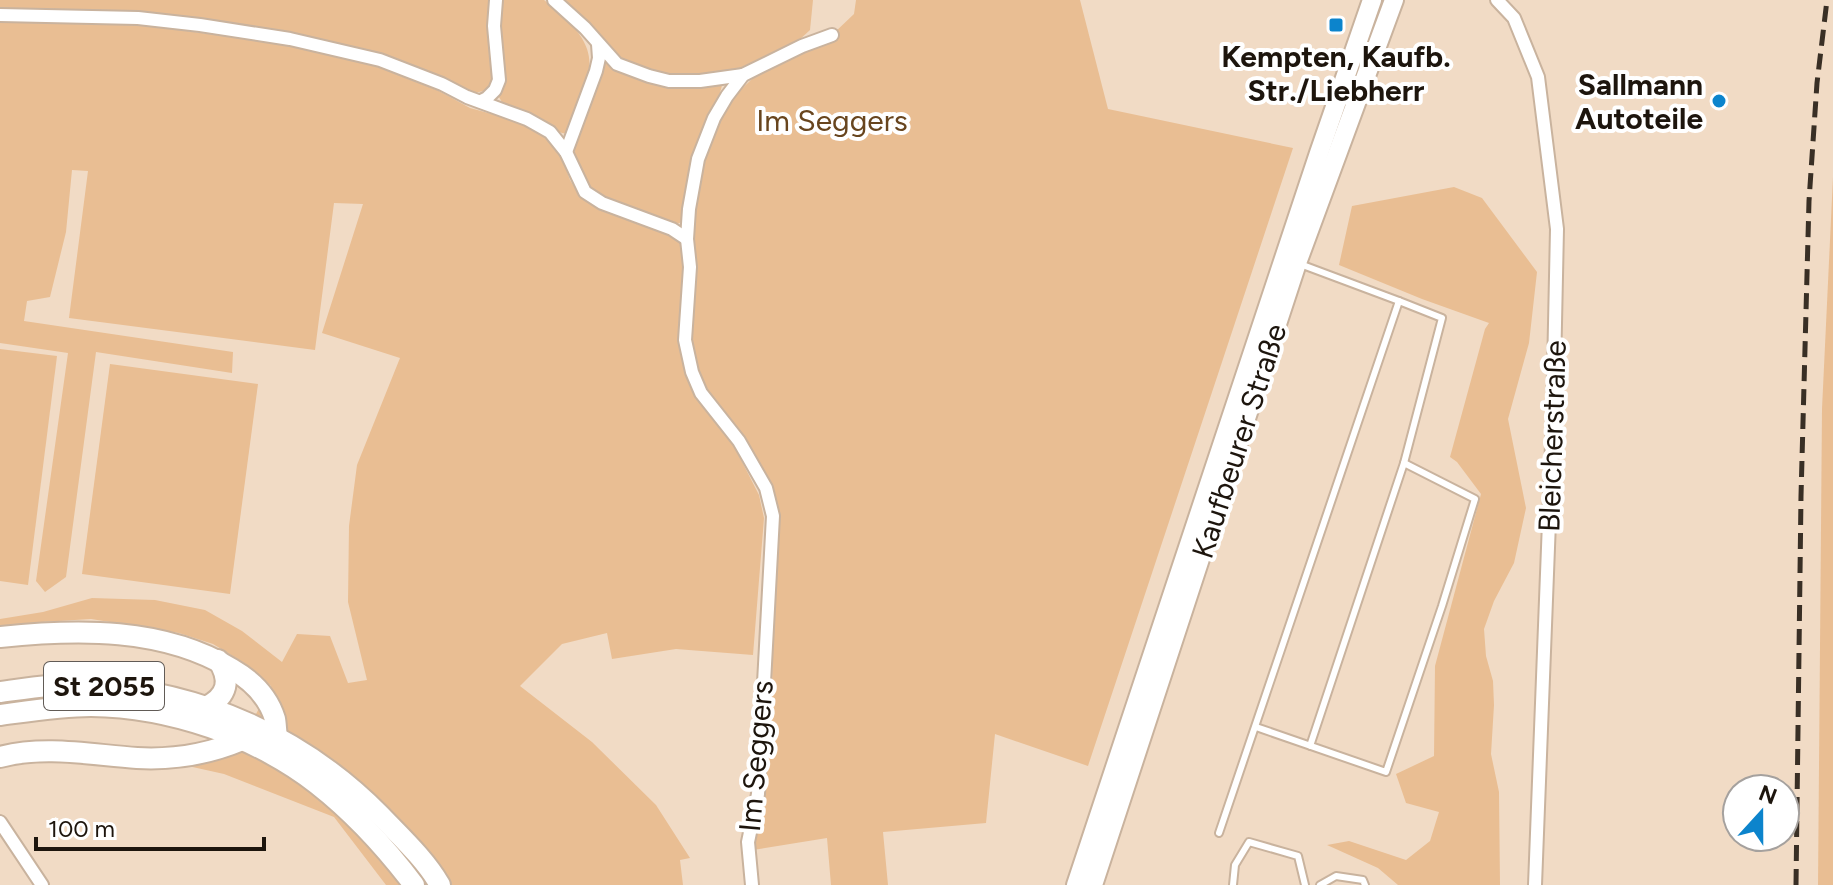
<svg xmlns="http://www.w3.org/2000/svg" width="1833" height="885" viewBox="0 0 1833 885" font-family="Figtree,sans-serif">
<rect width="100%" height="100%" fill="#f1dbc5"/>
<!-- green -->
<g fill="#e9be93">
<path d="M0,0H490L489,28L494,75L492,84L483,91L475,93L445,78L381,55L291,33L203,18L137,12L0,9Z"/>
<path d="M499,0H544C607,50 594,66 568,134L562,133L503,104L499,97L505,82L499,27Z"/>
<path d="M561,0H813L810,30L797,42L740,68L700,74L670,75L651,71L620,59Z"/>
<path d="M856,0H1080L1108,109L1293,148L1088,766L995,734L986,823L883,832L888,885H831L827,838L753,850L772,702L773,574L778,516L695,372L690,340L693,210L703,161L730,100L753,78L803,49L833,34L854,14Z"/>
<path d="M0,21L137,24L289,45L378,67L439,91L470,108L525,123L546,137L562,157L570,180L580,196L600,210L671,234L681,243L686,268L680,339L698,395L734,446L759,495L764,518L753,655L676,649L612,659L607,633L562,644L520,686L592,742L656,805L690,858L680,860L683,885H386L334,817L224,774L179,764L242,740L271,686L246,664L213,644L179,633L91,619L42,622L0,630V619L43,612L92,598L155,600L205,610L242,631L282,662L297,634L330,636L348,683L367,680L348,602L349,526L357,465L400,358L322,333L363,204L334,203L315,350L69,318L88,171L72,170L66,232L50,297L27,301L24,321L233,352L232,373L96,352L66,577L45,592L36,581L68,353L0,343Z"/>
<path d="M606,61L615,69L723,82L684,221L677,224L637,212L606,199L589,187L581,174L575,154V146Z"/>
<path d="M1833,177V885H1818L1822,409Z"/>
<path d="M1454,187L1482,198L1537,272L1529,343L1508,419L1526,508L1514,563L1494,601L1484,629L1486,656L1493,681L1494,705L1491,754L1499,792L1500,885H1398L1378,868L1327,845L1349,841L1406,860L1430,841L1439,812L1406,803L1396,774L1434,756L1435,666L1481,494L1457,462L1450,457L1485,329L1489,323L1422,299L1339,265L1352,206Z"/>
<path d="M0,349L57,356L28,585L0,581Z"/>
<path d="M110,364L258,384L230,594L82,574Z"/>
</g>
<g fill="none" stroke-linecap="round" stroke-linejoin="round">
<defs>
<g id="service">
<path d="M1399,301L1442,318L1404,463"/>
<path d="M1256,727L1386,772L1442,606L1475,499L1404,463L1310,746"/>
<path d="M1219,833L1399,301L1300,264"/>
<path d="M1233,885L1235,865L1249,842L1298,856L1305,885"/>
<path d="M1320,885L1336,876L1363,880L1365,885"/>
</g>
<g id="minor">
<path d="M554,0L585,28L617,64L649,76L669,81H700L743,75"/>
<path d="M1497,0L1514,18L1538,77L1557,229L1553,418L1535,885"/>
<path d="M0,15L138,18L200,25L290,39L380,60L442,84L467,97L527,119L550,132L566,152L585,192L602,203L672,229L687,239"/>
<path d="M481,101L487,98L495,90L499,80L494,26L496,0"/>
<path d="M566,152L596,71L599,58L598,44"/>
<path d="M0,822L42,885"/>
<path d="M752,885L748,842L758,794L773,516L766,488L739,441L701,393L692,372L685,340L690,267L687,239L689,209L698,159L714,118L727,96L743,75L802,46L832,35"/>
</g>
<g id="secondary">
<path d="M1076,885L1319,153L1372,0"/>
<path d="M1093,885L1297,263L1394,0"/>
</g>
<g id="primary">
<path d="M0,637C77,629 163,627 232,669C251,680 268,696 275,719C276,724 276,731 277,737"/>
<path d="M0,692C30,688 61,683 91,685C202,692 303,737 380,815C401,837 425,859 440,885"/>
<path d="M206,707C228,696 231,680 218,660"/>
<path d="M0,715C30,711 61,706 91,706C170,707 255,736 317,784C354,813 386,848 414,885"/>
<path d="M0,757C45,745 92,755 137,758C173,760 209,754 242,740"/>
</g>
</defs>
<!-- service casing -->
<use href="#service" stroke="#c9b39e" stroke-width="10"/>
<!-- minor casing -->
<use href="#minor" stroke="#c9b39e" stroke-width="16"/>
<!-- secondary casing -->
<use href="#secondary" stroke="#c9b39e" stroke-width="22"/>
<!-- primary casing -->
<use href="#primary" stroke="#c9b39e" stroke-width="24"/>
<!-- service -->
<use href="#service" stroke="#fff" stroke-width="6"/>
<!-- minor -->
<use href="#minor" stroke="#fff" stroke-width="12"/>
<!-- secondary -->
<use href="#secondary" stroke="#fff" stroke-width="18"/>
<!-- primary -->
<use href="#primary" stroke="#fff" stroke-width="20"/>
<!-- rail -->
<path stroke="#392f25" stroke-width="5" stroke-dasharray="16 8" stroke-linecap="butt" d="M1796,885L1801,496L1809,201L1817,83L1827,0"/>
</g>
<!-- markers -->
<g fill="#0c84cc" stroke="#fff" stroke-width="3">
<rect x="1328" y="17" width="16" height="16" rx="4"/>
<circle cx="1719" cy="101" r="8"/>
</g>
<g text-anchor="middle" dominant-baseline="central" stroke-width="8" stroke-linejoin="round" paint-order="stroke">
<!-- shield labels -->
<rect fill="#fff" stroke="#615b56" stroke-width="2" x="44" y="662" width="120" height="48" rx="6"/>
<g font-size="28" font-weight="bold" fill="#1d150d">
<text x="104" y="686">St 2055</text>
</g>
<!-- poi labels -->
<g font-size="30" font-weight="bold" fill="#1d150d" stroke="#fff">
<text x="1336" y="56">Kempten, Kaufb.<tspan x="1336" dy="34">Str./Liebherr</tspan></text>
<text x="1703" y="84" text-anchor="end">Sallmann<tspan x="1703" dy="34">Autoteile</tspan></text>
</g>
<!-- park labels -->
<g font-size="30" fill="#68451e" stroke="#fff">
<text x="832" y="120">Im Seggers</text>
</g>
<!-- street labels -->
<g font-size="30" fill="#1d150d" stroke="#fff">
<text transform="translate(1552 436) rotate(-88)">Bleicherstraße</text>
<text transform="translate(1239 441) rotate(-72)">Kaufbeurer Straße</text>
<text transform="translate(756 756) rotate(-85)">Im Seggers</text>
</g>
</g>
<!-- north arrow -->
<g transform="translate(1761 813) rotate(21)"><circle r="38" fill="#ffffff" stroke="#a5a19e" stroke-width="2"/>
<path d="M0-6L14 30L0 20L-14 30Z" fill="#0c84cc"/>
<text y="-12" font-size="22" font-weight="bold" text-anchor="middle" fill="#1d150d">N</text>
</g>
<!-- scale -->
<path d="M36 837v12h228v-12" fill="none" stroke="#1d150d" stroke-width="4"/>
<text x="48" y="837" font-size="24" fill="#1d150d" stroke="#ffffff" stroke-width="6" paint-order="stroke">100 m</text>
</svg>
